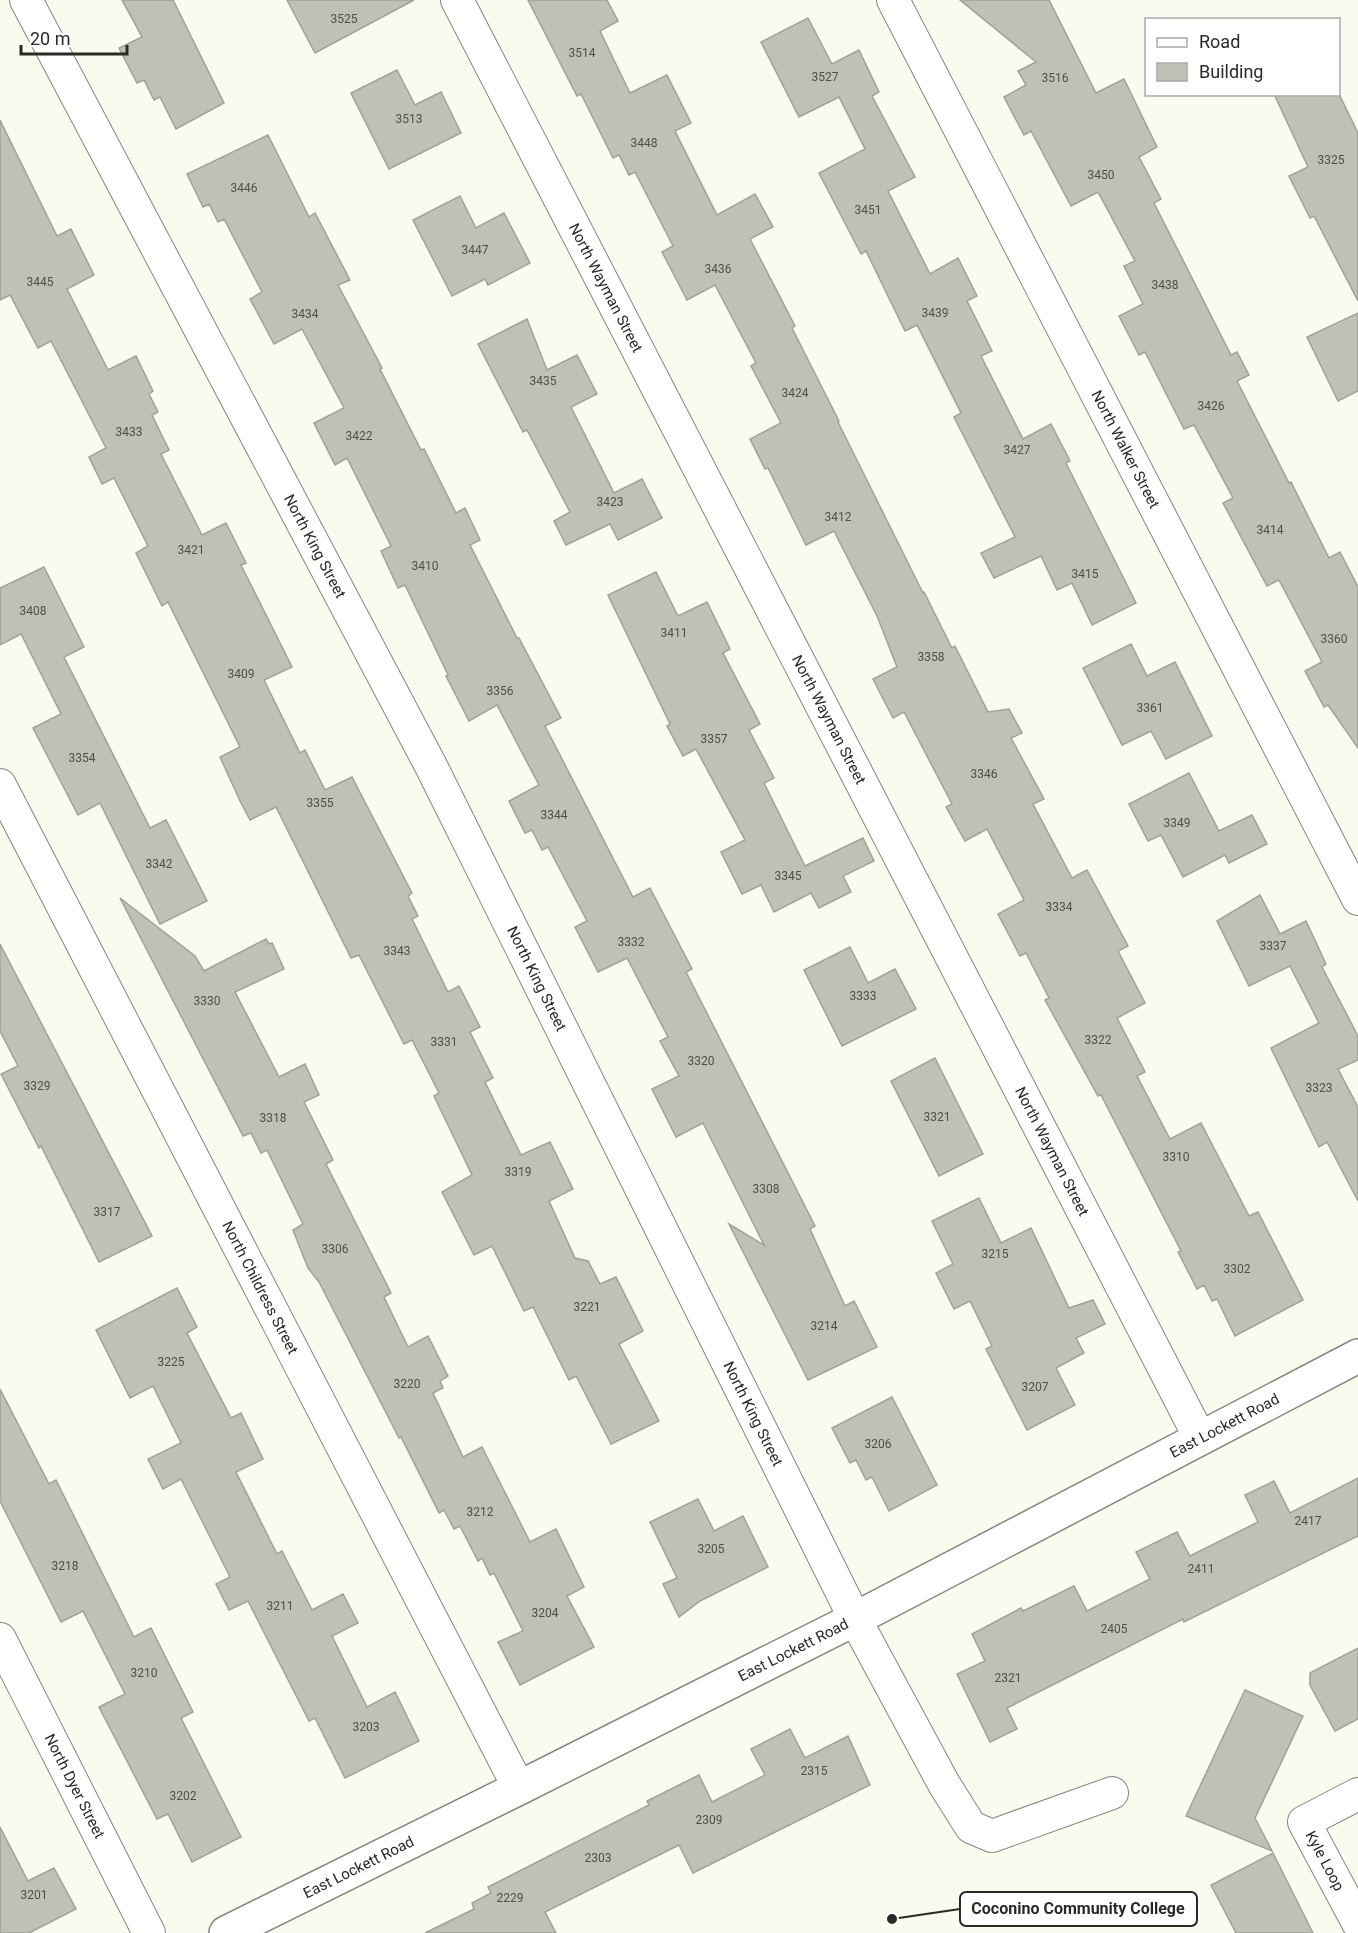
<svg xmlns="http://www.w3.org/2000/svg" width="1358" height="1933" viewBox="0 0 1358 1933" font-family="Roboto,sans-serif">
<rect width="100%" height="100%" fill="#fafaef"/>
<!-- building -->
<g fill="#c0c1b6" stroke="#a0a197" stroke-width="1.5">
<path d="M122,0H173L224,103L176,129L160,97L154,100L144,80L137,83L119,48L142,37Z"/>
<path d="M287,0H414L315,53Z"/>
<path d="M528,0H607L618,21L600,31L630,93L667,75L691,123L675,131L717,215L755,194L773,227L750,239L795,326L792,328L839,421L838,422L923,593L924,592L952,648L955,646L988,712L1009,709L1022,733L1011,738L1044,799L1033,804L1072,878L1087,870L1128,946L1118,951L1145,1003L1117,1018L1145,1072L1137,1076L1170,1139L1201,1123L1249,1216L1258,1212L1303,1300L1235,1336L1217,1299L1212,1301L1204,1285L1197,1289L1178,1252L1181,1251L1101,1095L1098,1096L1045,1000L1049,998L1026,953L1020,956L998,914L1024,900L987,829L965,841L946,807L952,804L904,712L893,718L873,679L897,667L877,616L834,531L806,545L768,468L765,469L750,439L781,423L751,366L756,363L715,285L687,300L662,252L673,246L635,172L629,175L619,155L613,158L581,94L577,96Z"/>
<path d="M960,0H1049L1096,93L1124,79L1157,147L1139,157L1161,199L1154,203L1231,355L1237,352L1249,375L1237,381L1289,483L1291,482L1329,558L1340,552L1358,587V748L1328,705L1324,707L1305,671L1322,662L1279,580L1267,586L1223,503L1233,498L1194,425L1184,429L1145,352L1139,355L1119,316L1143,304L1124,266L1135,261L1098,192L1071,206L1031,131L1024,135L1004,97L1026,85L1018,71L1036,62Z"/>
<path d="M808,18L832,64L859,50L879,92L872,96L915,177L888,191L930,274L958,258L977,296L967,301L992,351L981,356L1023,439L1051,424L1070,461L1066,463L1136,603L1092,625L1072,583L1057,590L1041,556L994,578L981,553L1015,537L954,417L961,413L917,325L905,331L866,251L861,254L819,173L865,149L839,97L799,117L761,42Z"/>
<path d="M397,70L415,105L441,92L461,133L389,169L351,93Z"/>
<path d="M1274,94H1339L1358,133V301L1314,216L1310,218L1289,176L1308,167Z"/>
<path d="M0,120L57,236L71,229L94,275L67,289L108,370L136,356L153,391L149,394L158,412L152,415L169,450L161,454L202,535L226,523L246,563L241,565L292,667L264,680L300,753L305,750L325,790L352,777L412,893L408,896L418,916L412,919L448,992L459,986L480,1027L470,1032L493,1078L485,1082L521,1155L550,1142L573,1189L549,1201L575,1258L588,1261L600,1284L616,1277L643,1331L619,1344L659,1421L611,1444L576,1376L569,1380L533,1307L524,1311L492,1246L474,1255L442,1192L472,1175L434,1096L439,1093L412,1040L404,1044L359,955L351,958L276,807L250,820L240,801L220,757L240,747L168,602L162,606L136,553L148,546L114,478L102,484L89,457L106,448L51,341L38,348L10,295L0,300Z"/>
<path d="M268,135L309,217L315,213L350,280L338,285L382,368L380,369L421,450L424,449L456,513L465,508L480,540L470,545L517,638H519L561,718L545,726L633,897L650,888L692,969L686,972L815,1226L810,1229L845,1306L854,1301L877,1347L808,1380L729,1224L764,1245L703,1123L676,1137L652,1089L679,1076L660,1041L668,1037L627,958L598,972L575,927L587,921L548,847L542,850L532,830L525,833L509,801L539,785L497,705L469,721L446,676L448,675L405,585L398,588L381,551L391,546L347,458L335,465L314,423L344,408L302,329L274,344L250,299L262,292L224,219L218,222L209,204L203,207L187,174Z"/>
<path d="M460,196L476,228L504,213L530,263L488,285L485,279L452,296L413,220Z"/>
<path d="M1358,313V391L1338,401L1307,337Z"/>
<path d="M527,319L547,370L577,355L597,394L571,407L614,493L642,479L662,518L618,540L610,524L566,545L554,521L570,512L527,430L523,432L478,344Z"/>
<path d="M44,567L84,647L64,657L150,828L166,820L207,901L160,924L100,803L78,815L33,728L61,714L21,634L0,645V588Z"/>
<path d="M656,572L678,616L707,602L730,649L723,653L760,724L749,730L774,778L764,783L805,866L863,838L874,861L843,876L851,892L819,908L811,893L774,912L761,885L742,894L721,852L745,840L696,749L683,756L667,726L670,724L608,595Z"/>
<path d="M1131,644L1147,676L1175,662L1212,736L1166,759L1151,731L1122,745L1083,668Z"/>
<path d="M1189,773L1219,831L1252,815L1267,844L1229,863L1225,855L1183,877L1161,835L1148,841L1129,804Z"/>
<path d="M1260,895L1280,934L1306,921L1326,964L1322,967L1358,1036V1060L1338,1069L1358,1107V1201L1327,1142L1319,1147L1271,1048L1319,1023L1290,966L1249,986L1217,921Z"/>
<path d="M120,898L195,956L204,971L266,939L269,944L272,943L284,969L235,992L279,1077L305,1064L319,1095L304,1102L333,1160L326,1164L391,1293L384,1297L408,1347L428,1336L448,1376L440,1381L443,1388L433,1393L463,1457L482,1447L530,1542L556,1529L584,1587L567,1596L594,1647L520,1685L498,1642L523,1631L494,1573L490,1575L482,1558L478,1561L460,1526L454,1529L444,1510L439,1513L401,1437L399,1438L319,1282L308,1268L293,1230L303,1224L267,1150L261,1153L251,1133L243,1136Z"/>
<path d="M0,944L152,1236L99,1262L41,1146L39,1148L1,1074L18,1066L0,1031Z"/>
<path d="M850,947L868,983L895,969L916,1009L842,1046L804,970Z"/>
<path d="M935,1058L983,1154L939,1176L891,1081Z"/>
<path d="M979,1198L1001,1243L1031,1228L1069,1308L1093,1300L1105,1324L1076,1338L1084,1353L1056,1368L1075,1405L1027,1430L986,1349L992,1346L970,1301L954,1309L936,1273L953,1264L932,1221Z"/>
<path d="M177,1288L197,1327L187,1333L231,1418L241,1413L263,1459L236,1472L277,1554L282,1551L312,1610L343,1594L358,1623L332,1636L367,1707L395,1692L419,1741L345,1778L315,1718L309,1721L248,1601L229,1610L216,1584L230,1577L181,1479L163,1489L148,1459L181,1443L153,1386L130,1398L96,1330Z"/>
<path d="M0,1389L49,1484L56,1480L134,1637L151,1628L193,1712L181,1718L241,1837L192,1862L168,1814L157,1819L99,1707L125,1694L83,1611L61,1622L0,1501Z"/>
<path d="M892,1397L937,1485L889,1511L872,1477L866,1480L856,1460L850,1463L832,1428Z"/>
<path d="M1358,1478V1536L1184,1622L1183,1619L1007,1708L1017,1729L990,1742L957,1674L985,1661L972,1634L1021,1608L1023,1611L1074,1586L1087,1611L1150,1579L1136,1552L1177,1532L1190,1556L1258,1522L1245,1495L1274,1481L1290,1513Z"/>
<path d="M698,1499L714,1531L743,1516L768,1567L700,1601L679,1617L663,1584L677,1578L650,1522Z"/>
<path d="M1358,1648V1719L1335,1731L1310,1685V1673Z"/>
<path d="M1245,1690L1303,1716L1255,1818L1272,1851L1186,1816Z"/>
<path d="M790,1729L805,1758L848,1736L870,1785L693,1873L679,1845L545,1912L556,1933H425L474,1909L472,1903L491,1893L488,1887L649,1805L647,1801L699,1775L712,1802L765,1775L751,1749Z"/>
<path d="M0,1827L28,1881L54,1868L76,1909L29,1933H0Z"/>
<path d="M1273,1853L1313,1933H1236L1211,1885Z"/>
</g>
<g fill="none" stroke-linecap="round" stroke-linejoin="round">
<defs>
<g id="minor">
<path id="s1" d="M26,0L431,766L855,1619L944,1784L971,1827L992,1836L1112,1793"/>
<path id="s2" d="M457,0L1200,1438"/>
<path id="s3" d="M893,0L1358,899"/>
<path id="s4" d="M0,785L519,1788"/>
<path id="s5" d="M0,1639L149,1933"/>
<path id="s6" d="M1358,1794L1304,1822L1358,1923"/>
</g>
<g id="tertiary">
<path id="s7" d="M226,1933L519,1788L855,1619L1358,1356"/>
</g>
</defs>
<!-- minor casing -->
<use href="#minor" stroke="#86877d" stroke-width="34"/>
<!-- tertiary casing -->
<use href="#tertiary" stroke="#86877d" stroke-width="36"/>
<!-- minor -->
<use href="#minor" stroke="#fff" stroke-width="32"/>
<!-- tertiary -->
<use href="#tertiary" stroke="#fff" stroke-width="33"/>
</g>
<g text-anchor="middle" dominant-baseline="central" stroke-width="5" stroke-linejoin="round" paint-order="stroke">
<!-- number labels -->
<g font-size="12" fill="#4f4f49">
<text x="344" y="19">3525</text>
<text x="582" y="53">3514</text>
<text x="825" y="77">3527</text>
<text x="1055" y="78">3516</text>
<text x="409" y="119">3513</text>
<text x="644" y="143">3448</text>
<text x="1331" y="160">3325</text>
<text x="1101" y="175">3450</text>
<text x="244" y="188">3446</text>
<text x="868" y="210">3451</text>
<text x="475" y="250">3447</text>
<text x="718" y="269">3436</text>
<text x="40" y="282">3445</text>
<text x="1165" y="285">3438</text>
<text x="935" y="313">3439</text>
<text x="305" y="314">3434</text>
<text x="543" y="381">3435</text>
<text x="795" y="393">3424</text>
<text x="1211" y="406">3426</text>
<text x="129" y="432">3433</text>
<text x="359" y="436">3422</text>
<text x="1017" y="450">3427</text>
<text x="610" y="502">3423</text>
<text x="838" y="517">3412</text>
<text x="1270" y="530">3414</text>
<text x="191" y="550">3421</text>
<text x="425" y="566">3410</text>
<text x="1085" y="574">3415</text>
<text x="33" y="611">3408</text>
<text x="674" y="633">3411</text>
<text x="1334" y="639">3360</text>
<text x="931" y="657">3358</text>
<text x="241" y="674">3409</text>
<text x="500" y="691">3356</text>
<text x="1150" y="708">3361</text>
<text x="714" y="739">3357</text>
<text x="82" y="758">3354</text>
<text x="984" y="774">3346</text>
<text x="320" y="803">3355</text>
<text x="554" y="815">3344</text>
<text x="1177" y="823">3349</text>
<text x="159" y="864">3342</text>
<text x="788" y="876">3345</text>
<text x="1059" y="907">3334</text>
<text x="631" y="942">3332</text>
<text x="1273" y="946">3337</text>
<text x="397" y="951">3343</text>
<text x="863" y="996">3333</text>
<text x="207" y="1001">3330</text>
<text x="1098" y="1040">3322</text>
<text x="444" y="1042">3331</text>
<text x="701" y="1061">3320</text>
<text x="37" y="1086">3329</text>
<text x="1319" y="1088">3323</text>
<text x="937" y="1117">3321</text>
<text x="273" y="1118">3318</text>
<text x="1176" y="1157">3310</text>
<text x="518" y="1172">3319</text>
<text x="766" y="1189">3308</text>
<text x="107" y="1212">3317</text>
<text x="335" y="1249">3306</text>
<text x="995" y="1254">3215</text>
<text x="1237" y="1269">3302</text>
<text x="587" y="1307">3221</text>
<text x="824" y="1326">3214</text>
<text x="171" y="1362">3225</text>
<text x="407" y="1384">3220</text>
<text x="1035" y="1387">3207</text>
<text x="878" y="1444">3206</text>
<text x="480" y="1512">3212</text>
<text x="1308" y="1521">2417</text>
<text x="711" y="1549">3205</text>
<text x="65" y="1566">3218</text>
<text x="1201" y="1569">2411</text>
<text x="280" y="1606">3211</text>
<text x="545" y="1613">3204</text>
<text x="1114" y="1629">2405</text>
<text x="144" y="1673">3210</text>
<text x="1008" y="1678">2321</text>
<text x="366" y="1727">3203</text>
<text x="814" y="1771">2315</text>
<text x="183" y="1796">3202</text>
<text x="709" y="1820">2309</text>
<text x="598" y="1858">2303</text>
<text x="34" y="1895">3201</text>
<text x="510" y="1898">2229</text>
</g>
<!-- street labels -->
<g font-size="15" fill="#292925" stroke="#fff">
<text stroke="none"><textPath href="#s2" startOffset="324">North Wayman Street</textPath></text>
<text stroke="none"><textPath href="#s3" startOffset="506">North Walker Street</textPath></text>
<text stroke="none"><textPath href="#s1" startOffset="618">North King Street</textPath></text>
<text stroke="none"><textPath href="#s2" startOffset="810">North Wayman Street</textPath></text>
<text stroke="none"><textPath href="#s1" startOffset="1104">North King Street</textPath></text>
<text stroke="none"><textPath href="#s2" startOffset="1296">North Wayman Street</textPath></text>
<text stroke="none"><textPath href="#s4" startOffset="566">North Childress Street</textPath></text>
<text stroke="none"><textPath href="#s1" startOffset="1590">North King Street</textPath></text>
<text stroke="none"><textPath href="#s7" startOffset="1120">East Lockett Road</textPath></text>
<text stroke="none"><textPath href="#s7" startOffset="634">East Lockett Road</textPath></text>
<text stroke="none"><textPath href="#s5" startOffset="165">North Dyer Street</textPath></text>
<text stroke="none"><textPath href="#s6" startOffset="105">Kyle Loop</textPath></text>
<text stroke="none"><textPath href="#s7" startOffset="148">East Lockett Road</textPath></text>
</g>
</g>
<!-- callouts -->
<path fill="none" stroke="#292925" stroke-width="2" d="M892 1919L960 1909"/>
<circle fill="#292925" stroke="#fff" stroke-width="2" cx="892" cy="1919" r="6"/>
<rect fill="#fff" stroke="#292925" stroke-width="2" x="960" y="1892" width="237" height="34" rx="6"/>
<g font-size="16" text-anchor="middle" font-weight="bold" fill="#292925">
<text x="1078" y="1914">Coconino Community College</text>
</g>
<!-- legend -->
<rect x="1145" y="18" width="195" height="78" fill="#ffffff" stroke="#a9a9a8" stroke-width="1.5"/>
<rect x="1157" y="38" width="30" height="9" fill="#ffffff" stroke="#a9a9a8" stroke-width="1.5"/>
<text x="1199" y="48" font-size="18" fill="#292925">Road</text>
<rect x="1157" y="63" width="30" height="18" fill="#c0c1b6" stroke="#a9a9a8" stroke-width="1.5"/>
<text x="1199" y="78" font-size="18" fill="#292925">Building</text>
<!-- scale -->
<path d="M21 45v9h106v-9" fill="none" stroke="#292925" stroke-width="3"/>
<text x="30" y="45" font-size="18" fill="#292925" stroke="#ffffff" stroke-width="4.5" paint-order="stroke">20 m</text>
</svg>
